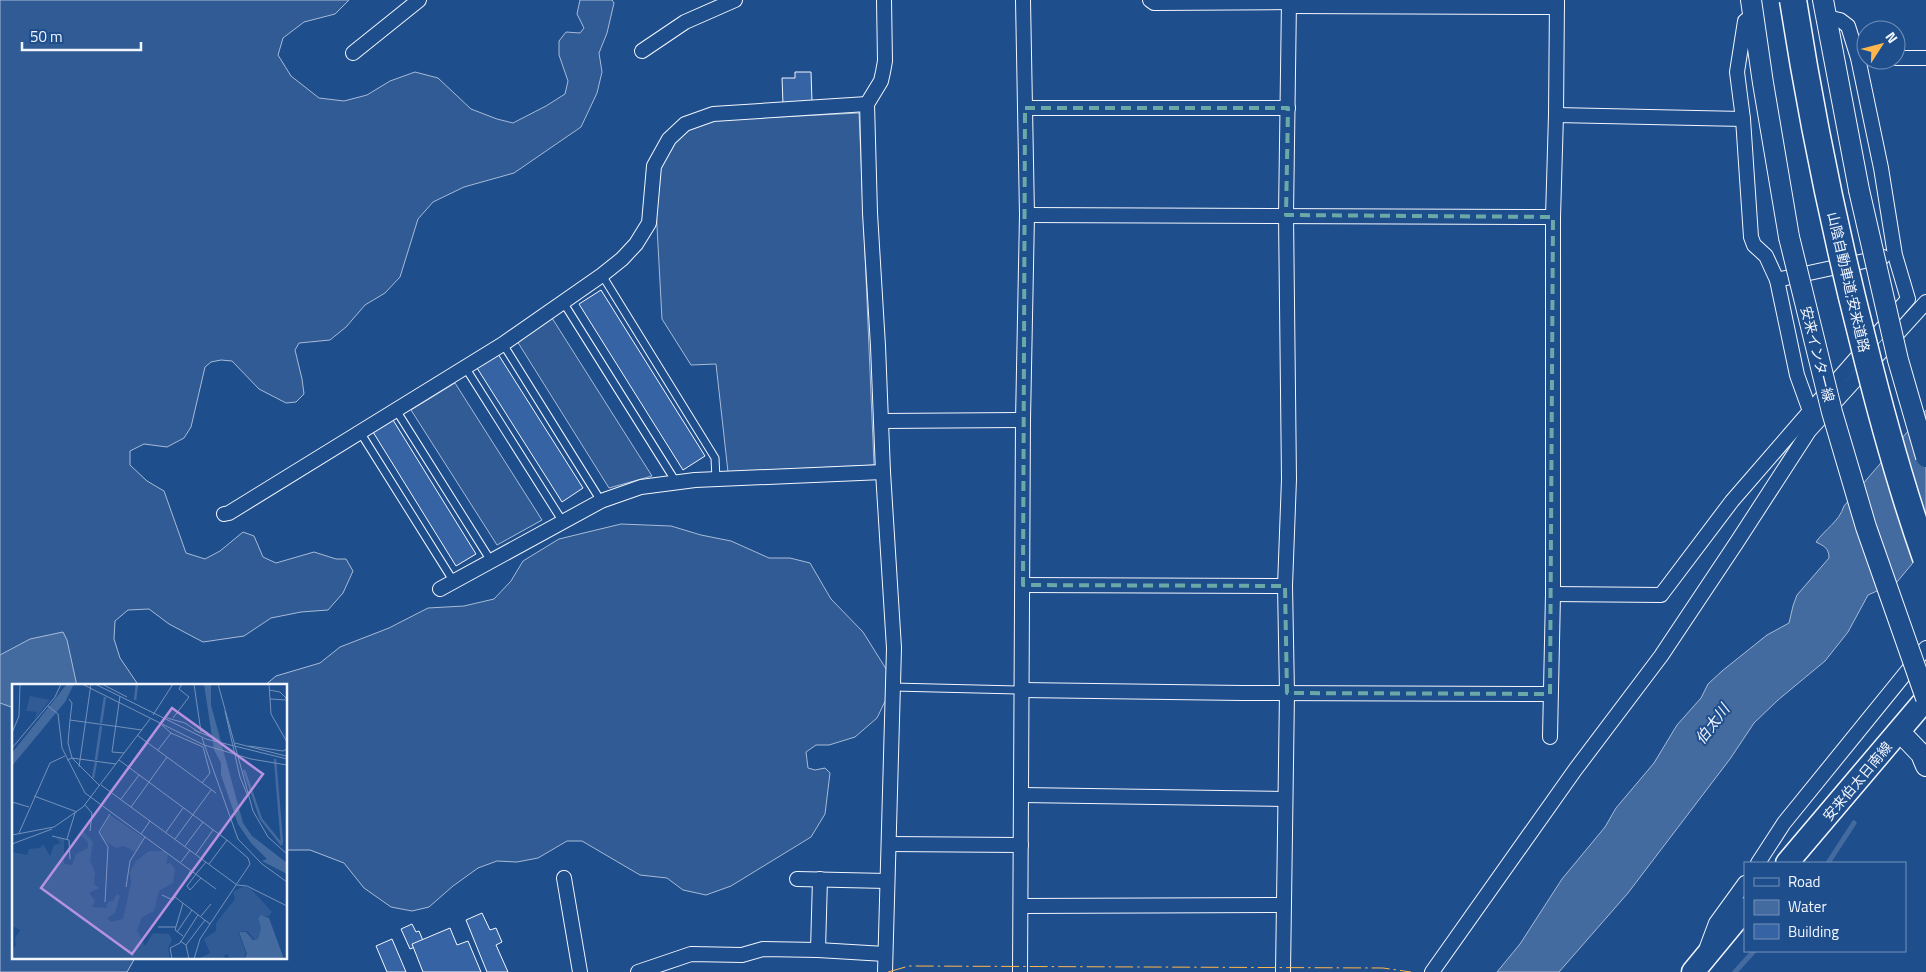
<svg xmlns="http://www.w3.org/2000/svg" width="1926" height="972" viewBox="0 0 1926 972" font-family="'Titillium Web','Noto Sans JP',sans-serif">
<rect width="100%" height="100%" fill="#1f4e8c"/>
<!-- built -->
<g fill="#305b95" stroke="#a8bbd7">
<path d="M0,0H349L335,14L304,22L283,38L278,55L291,76L319,98L344,101L367,95L390,81L415,72L438,78L471,109L497,119L513,123L546,106L565,94L568,81L559,55V41L566,32L580,33L584,28L577,14L580,0H612L614,3L607,33L599,53L602,72L597,93L581,127L514,173L464,187L433,202L418,219L400,277L385,293L365,305L346,327L330,340L299,343L295,350L302,379L304,394L296,402L286,403L259,389L232,361L221,360L211,362L205,367L191,427L184,438L167,447L144,444L130,451V465L147,481L164,491L186,553L205,559L220,551L243,532L254,536L263,557L276,563L314,552L336,559H346L353,571L343,593L328,610L301,612L271,618L244,636L203,642L169,624L149,609L128,610L115,621L114,639L120,658L139,686H14V958H135L127,972H0Z"/>
<path d="M859,113L874,465L728,472L716,364L691,365L662,319L655,189L656,176L673,139L698,124L718,120Z"/>
<path d="M552,318L652,476L609,488L517,341Z"/>
<path d="M455,383L542,520L497,545L411,410Z"/>
<path d="M621,524L671,526L701,535L731,541L769,558H790L810,563L831,599L863,632L888,672L890,691L877,718L855,737L829,745H816L806,752L808,768L815,770L825,768L830,773L825,814L811,837L731,886L706,895L683,890L667,878L640,875L582,841H567L538,858L517,862L497,861L478,868L453,886L429,907L412,911L391,907L364,888L344,863L310,850H286V686H264L276,676L320,663L340,647L389,628L428,608L464,606L494,599L511,581L523,561L559,539Z"/>
</g>
<!-- water -->
<g fill="#446ba0" stroke="#a8bbd7">
<path d="M1926,410V547L1897,582L1868,595L1848,632L1825,661L1778,700L1754,723L1730,759L1628,893L1559,972H1497L1520,944L1562,879L1605,827L1616,808L1654,763L1677,725L1701,698L1708,684L1722,671L1767,635L1789,623L1793,606L1797,595L1829,558C1829,548 1824,546 1816,542C1825,529 1839,522 1844,506Z"/>
<path d="M63,632L67,640L77,686H14V708L0,703V655L30,639Z"/>
</g>
<g fill="none" stroke-linecap="round" stroke-linejoin="round">
<!-- stream -->
<g stroke="#446ba0" stroke-width="5">
<path d="M1828,863L1854,823"/>
<path d="M1735,972L1754,951"/>
</g>
</g>
<!-- building -->
<g fill="#3563a3" stroke="#f2f6ff">
<path d="M795,72H811L812,102L783,104L782,78H795Z"/>
<path d="M601,290L705,456L683,470L579,304Z"/>
<path d="M498,354L583,488L562,502L477,368Z"/>
<path d="M393,420L476,554L456,566L373,432Z"/>
<path d="M482,913L490,930L496,928L502,942L496,945L508,972H487L466,920Z"/>
<path d="M412,924L416,932L419,931L424,943L410,949L401,929Z"/>
<path d="M450,928L457,945L468,941L481,972H423L412,944Z"/>
<path d="M392,939L406,972H387L376,946Z"/>
</g>
<g fill="none" stroke-linecap="round" stroke-linejoin="round">
<defs>
<g id="lane">
<path d="M602,275L715,458L716,479"/>
<path d="M563,302L676,482"/>
<path d="M503,344L601,501"/>
<path d="M465,367L563,522"/>
<path d="M396,410L491,561"/>
<path d="M360,432L454,582"/>
<path d="M893,687L1022,690"/>
</g>
<g id="street">
<path d="M884,0L885,61L883,72L881,81L867,104L870,213L878,346L883,472L894,648L885,972"/>
<path d="M1150,0L1154,3L1289,2"/>
<path d="M1289,6L1557,7"/>
<path d="M642,51L685,22L735,0"/>
<path d="M353,53L419,0"/>
<path d="M1896,58H1926"/>
<path d="M1025,108H1288"/>
<path d="M1556,115L1743,119L1737,72L1745,21L1754,15"/>
<path d="M1027,215L1553,217"/>
<path d="M1777,280L1883,257"/>
<path d="M1810,411L1908,299L1895,255L1881,168L1858,58L1848,26L1840,20L1826,17"/>
<path d="M881,421L1023,420"/>
<path d="M224,514L229,513L503,344L602,275L622,259L636,244L649,223L654,166L669,139L685,124L713,114L867,104"/>
<path d="M1023,585L1285,586"/>
<path d="M440,589L601,501L641,487L695,480L883,472"/>
<path d="M1553,594L1661,595L1732,501L1810,411L1797,375L1777,280L1766,256L1754,245L1751,237L1743,119"/>
<path d="M1022,690L1242,693L1550,694"/>
<path d="M1550,737L1553,594V217L1556,115L1557,0"/>
<path d="M1022,795L1285,799"/>
<path d="M889,844L1021,845"/>
<path d="M1758,863L1784,823L1926,648"/>
<path d="M564,878L580,972"/>
<path d="M797,879L887,881"/>
<path d="M1022,906L1283,905"/>
<path d="M1707,947L1716,923L1745,883"/>
<path d="M818,950L820,879"/>
<path d="M638,972L691,954L742,955L763,949L818,950L885,954"/>
<path d="M1020,972L1023,420L1027,215L1023,0"/>
<path d="M1283,972L1287,693L1285,586L1289,479L1286,215L1289,0"/>
<path d="M1432,972L1575,770L1661,656L1737,542L1809,431L1926,302"/>
</g>
<g id="secondary">
<path d="M1751,0L1763,83L1789,237"/>
<path d="M1823,0L1859,190"/>
<path d="M1899,731L1921,754L1926,766"/>
</g>
<g id="primary">
<path d="M1787,863L1926,699"/>
<path d="M1693,972L1745,909"/>
</g>
</defs>
<!-- lane casing -->
<use href="#lane" stroke="#f2f6ff" stroke-width="9"/>
<!-- street casing -->
<use href="#street" stroke="#f2f6ff" stroke-width="16"/>
<!-- secondary casing -->
<use href="#secondary" stroke="#f2f6ff" stroke-width="22"/>
<!-- primary casing -->
<use href="#primary" stroke="#f2f6ff" stroke-width="25"/>
<!-- lane -->
<use href="#lane" stroke="#1f4e8c" stroke-width="7"/>
<!-- street -->
<use href="#street" stroke="#1f4e8c" stroke-width="14"/>
<!-- secondary -->
<use href="#secondary" stroke="#1f4e8c" stroke-width="20"/>
<!-- primary -->
<use href="#primary" stroke="#1f4e8c" stroke-width="22"/>
<defs>
<g id="secondary-bridge">
<path d="M1859,190L1898,360L1926,457"/>
<path d="M1789,237L1832,412L1866,527L1926,698"/>
</g>
<path id="highway-bridge" d="M1793,0C1811,115 1834,228 1863,341C1881,414 1901,487 1926,558"/>
</defs>
<!-- secondary-bridge casing -->
<use href="#secondary-bridge" stroke="#f2f6ff" stroke-width="22" stroke-linecap="butt"/>
<!-- highway-bridge casing -->
<use href="#highway-bridge" stroke="#f2f6ff" stroke-width="29" stroke-linecap="butt"/>
<!-- secondary-bridge -->
<use href="#secondary-bridge" stroke="#1f4e8c" stroke-width="20"/>
<!-- highway-bridge -->
<use href="#highway-bridge" stroke="#1f4e8c" stroke-width="26"/>
<!-- power -->
<path stroke="#ffb74d" stroke-width="1" stroke-dasharray="18 4 2.5 4" stroke-linecap="butt" d="M888,972L909,966L1383,968L1411,972"/>
</g>
<!-- marked area -->
<path fill="none" stroke="#6aa9a8" stroke-width="4" stroke-dasharray="10 6" stroke-linejoin="round" d="M1025,108H1288L1286,215L1553,217L1550,694L1287,693L1285,586L1023,585Z"/>
<g text-anchor="middle" dominant-baseline="central" stroke-width="4" stroke-linejoin="round" paint-order="stroke">
<!-- street labels -->
<g font-size="14" fill="#f2f6ff" stroke="#1f4e8c">
<text transform="translate(1849 282) rotate(77)">山陰自動車道;安来道路</text>
<text transform="translate(1818 354) rotate(76)">安来インター線</text>
<text transform="translate(1857 781) rotate(-50)">安来伯太日南線</text>
</g>
<!-- water labels -->
<g font-size="15" font-style="italic" fill="#f2f6ff" stroke="#1f4e8c">
<text transform="translate(1712 724) rotate(-53)">伯太川</text>
</g>
</g>
<!-- overview -->
<g transform="translate(12 684)">
<rect width="275" height="275" fill="#1f4e8c"/>
<path d="M18,12L38,16L22,36L25,28L14,27ZM98,131L132,154L123,168L112,162L104,164L90,155L88,149ZM71,147L81,158L78,177L83,188L82,200L87,204L77,209L83,217L80,223L94,224L96,218L101,217L105,210L108,212L103,229L95,234L99,238L111,235L119,199L118,188L124,177L137,167H153L156,171L154,180L158,179L163,185L161,199L147,207L142,227L130,233L125,246L133,262L141,249L157,250L160,256L156,264L158,275H0V265L4,262L3,254L8,246L0,242V168L15,171L17,165L28,164L31,160L38,172L42,161L49,159L44,154L52,155V180L60,181L64,170L76,164V158L68,150ZM232,202L239,205L260,228L257,232H246L249,244L246,255H242L235,247L226,248L234,269L231,275H220L214,270L210,275H186L198,269L192,255L204,247V239L223,215L221,208Z" fill="#305b95"/>
<path d="M55,0H62L53,18L0,82V69ZM192,0H199V21L231,139L240,152L275,179V190L250,177L255,175L239,159L226,140L209,91V79L202,66ZM249,231L257,234L272,275H232L235,270L227,248H234L241,256L246,255L249,244L246,234Z" fill="#446ba0"/>
<path fill="none" stroke="#446ba0" stroke-width="2.5" d="M123,16L125,0M89,39L93,13M263,75L270,159M84,76L89,42M232,86L249,135L270,161M81,94L84,78"/>
<path fill="none" stroke="#7391ba" stroke-width="1" d="M70,0L192,61L239,75L275,81M83,0L194,55L275,75M90,0L115,13M182,0L189,48M206,0L241,127L256,153L275,170M257,0L259,30L275,58M257,6L268,8L275,15M108,12L100,68L112,69M57,15L60,19L58,36M258,15L275,16M36,22L46,30L50,64L73,109L204,205M213,27L228,93L235,110M141,31L161,0M155,34L173,39L188,49M161,34L177,13L167,5L170,0M182,46L206,56M0,49L7,32L8,0M159,49L191,63L198,89L190,99M125,51L204,109M190,54L226,155L250,180L275,198M223,59L274,72M237,62L271,67L275,65M0,64L43,13L49,0M146,66L159,49L150,41M55,76L60,74L104,80M107,76L215,156L197,180M67,83L79,0M117,84L136,59M89,101L225,201L235,202L275,222M88,102L60,74L56,59L58,36L130,46M98,108L117,84M22,112L65,128M109,115L127,91M0,118L17,123M73,121L80,129L78,147M119,123L155,73M154,148L171,124M7,149L38,79L53,72M129,150L138,137M0,151L42,143L71,123L138,35M40,152L57,156L58,175M55,155L63,129M163,155L199,106M0,160L40,145M173,162L191,138M184,170L201,146M169,178L178,166M179,186L163,213L198,240M184,190L175,202L178,206L189,194M184,190L194,178M114,203L118,177L133,153M150,211L161,216L163,213M93,218L96,163L87,148L98,130M171,219L163,246L171,252M189,232L199,220M146,243H164M165,248L180,226M168,257L174,261L177,275M174,261L193,236M160,275L158,264L168,259L186,231M182,275L188,255L238,180L236,174L215,156"/>
<path fill="#b691df" fill-opacity="0.15" stroke="#b691df" stroke-width="2.5" d="M160,24L251,90L120,270L29,204Z"/>
<rect width="275" height="275" fill="none" stroke="#f2f6ff" stroke-width="2.5"/>
</g>
<!-- legend -->
<rect x="1744" y="862" width="162" height="90" fill="#1f4e8c" stroke="#7391ba"/>
<rect x="1754" y="878" width="25" height="8" fill="#1f4e8c" stroke="#7391ba"/>
<text x="1788" y="887" font-size="15" fill="#f2f6ff">Road</text>
<rect x="1754" y="900" width="25" height="15" fill="#446ba0" stroke="#7391ba"/>
<text x="1788" y="912" font-size="15" fill="#f2f6ff">Water</text>
<rect x="1754" y="924" width="25" height="15" fill="#3563a3" stroke="#7391ba"/>
<text x="1788" y="937" font-size="15" fill="#f2f6ff">Building</text>
<!-- north arrow -->
<g transform="translate(1881 45) rotate(54)"><circle r="24" fill="#1f4e8c" stroke="#7391ba"/>
<path d="M0-4L9 19L0 12L-9 19Z" fill="#ffb74d"/>
<text y="-8" font-size="14" font-weight="bold" text-anchor="middle" fill="#f2f6ff">N</text>
</g>
<!-- scale -->
<path d="M22 42v8h119v-8" fill="none" stroke="#f2f6ff" stroke-width="2.5"/>
<text x="30" y="42" font-size="15" fill="#f2f6ff" stroke="#1f4e8c" stroke-width="4" paint-order="stroke">50 m</text>
</svg>
